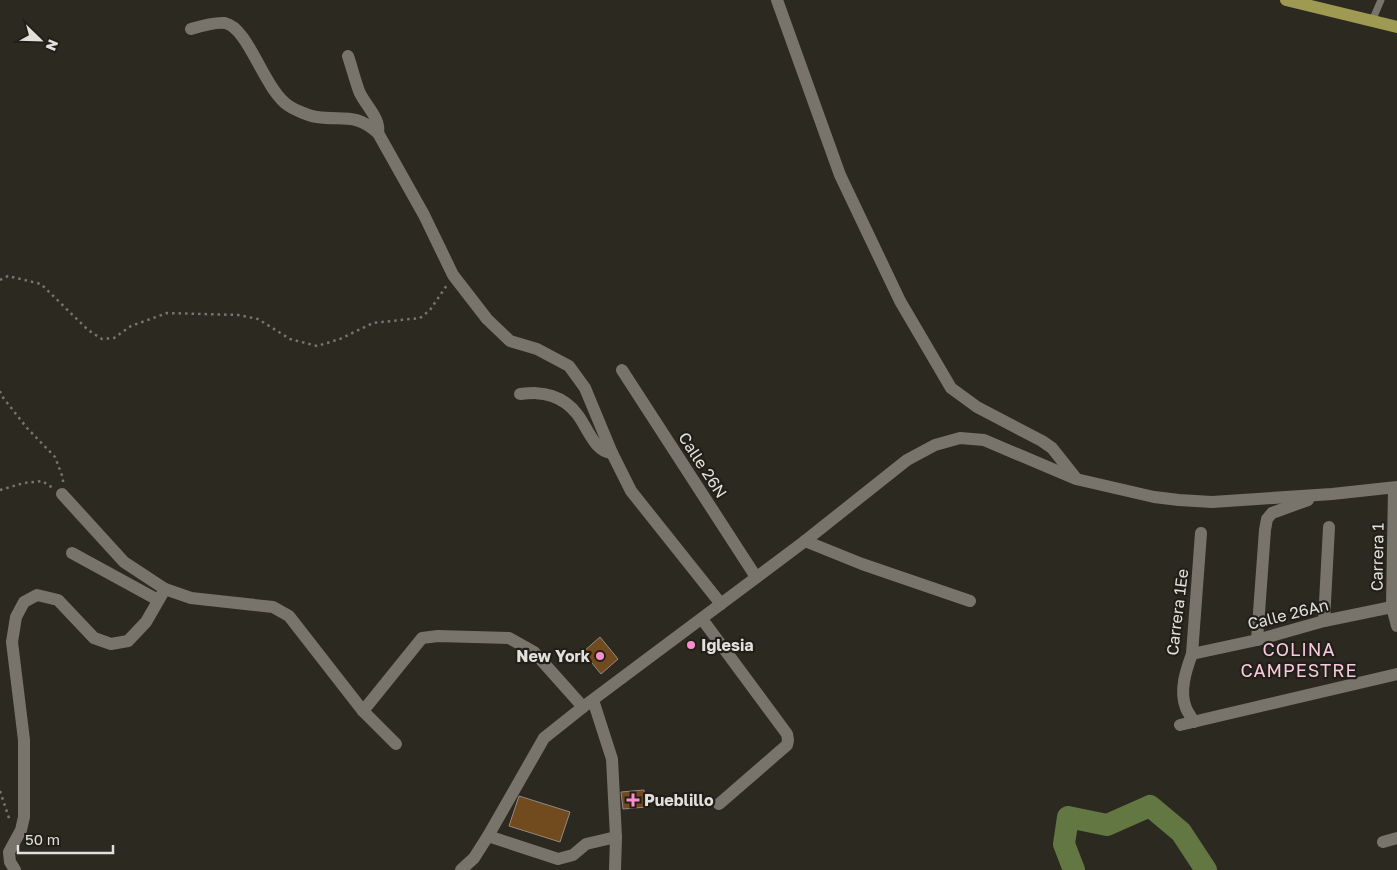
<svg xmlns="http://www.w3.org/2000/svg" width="1397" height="870" viewBox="0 0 1397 870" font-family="'Golos Text',sans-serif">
<rect width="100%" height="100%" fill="#2c2921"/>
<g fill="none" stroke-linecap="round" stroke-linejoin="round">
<!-- river -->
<path stroke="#627742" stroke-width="22" d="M1074,870L1064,844L1068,817L1107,825L1150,806L1181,832L1206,870"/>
</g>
<!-- building -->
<g fill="#714a1d" stroke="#928a83">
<path d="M600,637L618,659L601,674L583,652Z"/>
<path d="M644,790L646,807L623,809L621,792Z"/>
<path d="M519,796L570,812L560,842L509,826Z"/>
</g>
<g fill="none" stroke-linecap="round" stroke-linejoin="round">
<!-- path -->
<g stroke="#78756e" stroke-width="2.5" stroke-dasharray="2.5 4" stroke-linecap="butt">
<path d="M0,280L8,276L41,284L88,330L102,339L114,338L131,326L167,313L238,315L258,319L290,339L317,346L340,339L373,323L420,318L430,310L447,285"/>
<path d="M0,391L1,395L27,428L55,457L63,478V484"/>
<path d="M0,490L24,483L42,481L53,488"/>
<path d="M0,791L10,821"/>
</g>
<!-- service -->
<path stroke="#78746b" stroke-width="7" d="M1372,21L1381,0"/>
<!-- minor -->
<g stroke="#78746b" stroke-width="12">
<path d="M777,0L840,175L900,301L951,388L977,407L1042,441L1052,448L1075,477"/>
<path d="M191,29C201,26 214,22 225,23C249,28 264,90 289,106C295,110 309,116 317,117C342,121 355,112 378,133L424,215L453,275L487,319L510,341L537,349L569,366L585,388L612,453L631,491L721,604"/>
<path d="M348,56C352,68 355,80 359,91C364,104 381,118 378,133"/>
<path d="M622,370L756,577"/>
<path d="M520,394C531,393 541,392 552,396C561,399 571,406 577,414C587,426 594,452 612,453"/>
<path d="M1394,488L1392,607L1397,626"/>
<path d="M62,494L124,562L165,589L191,598L273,607L289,616L363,711L396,744"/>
<path d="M805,541L862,564L970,601"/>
<path d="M72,553L158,600"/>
<path d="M702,619L787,734L788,740L787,745L719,804"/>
<path d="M1324,621L1329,527"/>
<path d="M1257,640L1265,530L1267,519L1272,513L1308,500"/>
<path d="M1192,654L1257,640L1324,621L1392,607"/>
<path d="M593,700L612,759L616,837L615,870"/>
<path d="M363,711L422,638L438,636L509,638L534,652L583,707"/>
<path d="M1194,722C1192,718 1188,713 1186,708C1179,691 1186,670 1192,654L1201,533"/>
<path d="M1180,725L1397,674"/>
<path d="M488,836L558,859L573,855L586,844L616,837"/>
<path d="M1383,842L1397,838"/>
<path d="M15,870L10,862L9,852L21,830L24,817V740L12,642L16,617L24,602L37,595L58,600L94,638L111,644L128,641L146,622L165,589"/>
<path d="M461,870L474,858L488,836L544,738L583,707L805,541L907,460L935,445L960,438L984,440L1076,479L1154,497L1179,500L1212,502L1332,494L1397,487"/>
</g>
<!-- primary -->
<path stroke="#9f9a52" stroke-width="12" d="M1286,0L1397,27"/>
</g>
<!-- markers -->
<g fill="#f98fca" stroke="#221f18" stroke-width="2">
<circle cx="691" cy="645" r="5"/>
<circle cx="600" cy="656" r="5"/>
<path d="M630.5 792.5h5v5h5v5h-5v5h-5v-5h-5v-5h5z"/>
</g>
<g text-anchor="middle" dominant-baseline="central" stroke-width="4.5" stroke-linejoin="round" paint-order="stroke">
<!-- street labels -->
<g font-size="16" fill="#e2e0db" stroke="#221f18">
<text transform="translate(703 465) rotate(57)">Calle 26N</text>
<text transform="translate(1377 557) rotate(-89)">Carrera 1</text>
<text transform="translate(1177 612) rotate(-83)">Carrera 1Ee</text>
<text transform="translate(1288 614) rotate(-14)">Calle 26An</text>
</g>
<!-- poi labels -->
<g font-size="16" font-weight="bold" fill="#e2e0db" stroke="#221f18" text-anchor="start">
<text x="701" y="645">Iglesia</text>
<text x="590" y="656" text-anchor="end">New York</text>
<text x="644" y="800">Pueblillo</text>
</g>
<!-- neighbourhood labels -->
<g font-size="18" letter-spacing="1" fill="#f7c9e0" stroke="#221f18">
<text x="1299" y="649">COLINA<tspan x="1299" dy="21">CAMPESTRE</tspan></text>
</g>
</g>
<!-- north arrow -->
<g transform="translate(40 40) rotate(113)" stroke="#221f18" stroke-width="4" paint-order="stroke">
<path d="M0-4L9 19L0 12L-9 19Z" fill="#e2e0db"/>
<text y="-8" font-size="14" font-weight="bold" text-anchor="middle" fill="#e2e0db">N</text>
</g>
<!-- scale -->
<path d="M18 845v8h95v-8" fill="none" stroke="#e2e0db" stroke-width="2.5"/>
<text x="25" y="845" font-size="15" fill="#e2e0db" stroke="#221f18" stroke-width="4" paint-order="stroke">50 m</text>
</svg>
